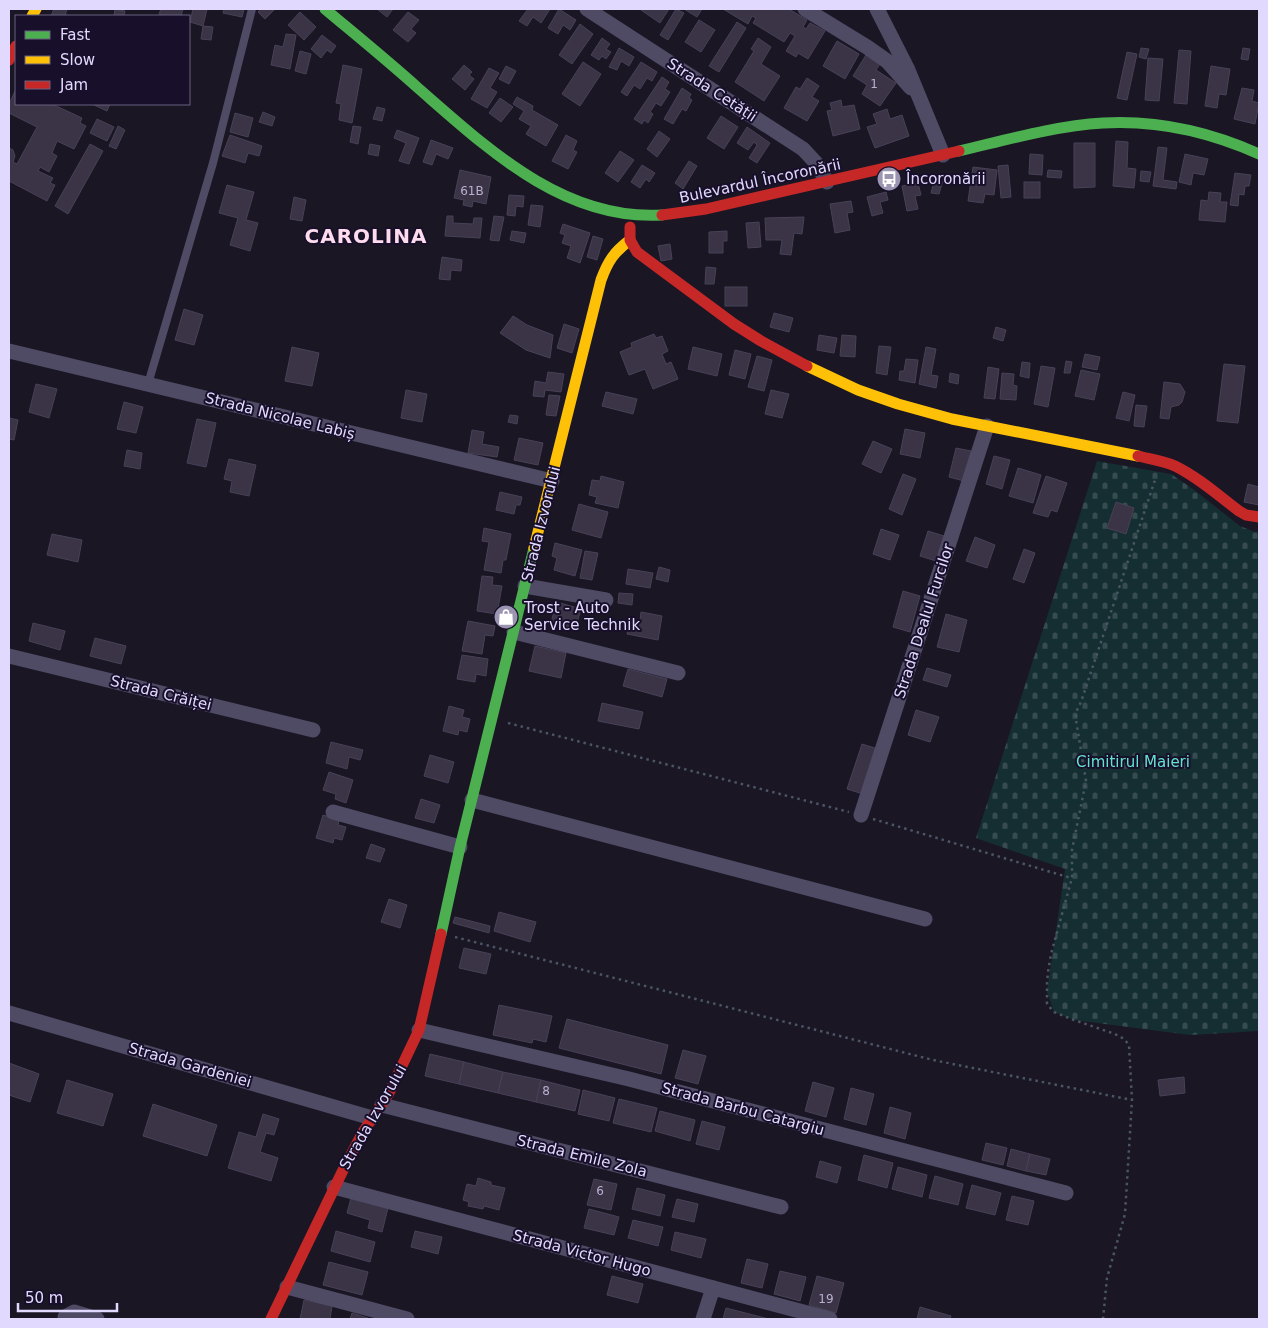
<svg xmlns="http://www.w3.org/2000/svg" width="1268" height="1328" viewBox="0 0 1268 1328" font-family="'DejaVu Sans',sans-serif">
<defs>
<pattern id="cemetery-stones" width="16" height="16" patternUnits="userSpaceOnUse" patternTransform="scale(1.25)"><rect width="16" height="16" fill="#142e32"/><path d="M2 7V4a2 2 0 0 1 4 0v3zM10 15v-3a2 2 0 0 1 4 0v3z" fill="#364c51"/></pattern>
</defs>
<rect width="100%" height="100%" fill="#1a1624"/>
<!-- cemetery -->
<path fill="url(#cemetery-stones)" d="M1097,461L1171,474L1193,489L1240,526L1255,532L1259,531V1031L1190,1035L1074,1020L1054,1012L1047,992L1065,869L976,838Z"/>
<!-- building -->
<g fill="#3a3446" stroke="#484158">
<path d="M54,9H67L65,16H51Z"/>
<path d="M115,9L125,11L124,16H126H114Z"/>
<path d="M161,9H183L181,16H167L159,14Z"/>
<path d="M193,9H207L203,26L190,22Z"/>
<path d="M224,9H244L242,17L223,13Z"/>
<path d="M261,9H275L265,19L258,12Z"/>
<path d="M377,9H393L387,17Z"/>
<path d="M528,9H550L541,23L533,17L527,26L519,21Z"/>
<path d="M559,9L576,20L570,30L563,25L558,34L548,28Z"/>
<path d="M642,9H669L660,23L641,10Z"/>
<path d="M676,9L684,13L668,40L660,35Z"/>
<path d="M684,9H702L697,17Z"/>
<path d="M723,9H789L807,20L803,27L806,29L810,23L825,31L808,59L798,53L796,57L786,51L795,36L790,33L784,42L753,23L756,18L752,16L748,24Z"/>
<path d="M300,12L316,27L304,40L288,25Z"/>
<path d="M408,12L419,20L411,29L416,33L408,42L393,30Z"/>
<path d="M699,20L715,30L701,52L685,42Z"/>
<path d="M737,22L746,28L719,72L709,66Z"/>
<path d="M580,24L593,34L572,64L559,55Z"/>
<path d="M203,26L213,27L211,40L201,39Z"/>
<path d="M286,34L296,35L290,69L271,65L275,45L283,47Z"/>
<path d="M322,35L336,46L331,53L327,50L321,58L311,49Z"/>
<path d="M602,38L610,44L606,49L611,52L606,59L602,56L599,60L591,55Z"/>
<path d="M758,38L771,47L761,64L780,76L764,101L735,82L754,51L751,49Z"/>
<path d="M837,41L859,54L845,79L823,66Z"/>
<path d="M619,48L634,57L629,66L621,61L617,70L609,67Z"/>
<path d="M1141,48L1149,49L1146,59L1139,57Z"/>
<path d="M1243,48L1250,49L1248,60L1241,59Z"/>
<path d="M1179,50L1191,51L1187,104L1174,103Z"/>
<path d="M300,51L311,54L306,74L295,71Z"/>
<path d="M1127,52L1137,54L1127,100L1117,98Z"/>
<path d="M866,55L880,64L876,70L896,83L880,106L862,94L867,85L853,76Z"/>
<path d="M1148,58L1163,59L1159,101L1145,100Z"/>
<path d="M583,62L601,74L580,106L562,94Z"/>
<path d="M641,62L657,72L652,81L647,78L640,89L634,85L627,96L621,92Z"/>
<path d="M343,65L362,69L352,123L339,120L341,104L336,103Z"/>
<path d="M464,65L472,72L469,75L474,79L465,90L452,79Z"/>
<path d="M506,66L516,71L509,84L499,79Z"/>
<path d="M1211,66L1230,69L1226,95L1219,94L1217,108L1205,106Z"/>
<path d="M489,68L499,73L490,88L497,92L487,108L471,99Z"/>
<path d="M662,77L669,82L665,89L670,92L661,106L656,103L650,112L653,114L648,123L644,120L642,124L634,119Z"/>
<path d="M807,78L819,86L812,97L819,101L807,121L784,108L796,87L800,89Z"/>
<path d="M682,88L691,94L689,98L692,100L686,111L682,109L673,124L664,119Z"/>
<path d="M1242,88L1254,90L1252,101L1259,103L1255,124L1234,119Z"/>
<path d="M16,89V104H42L45,105L46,104H52L82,118L80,123L86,126L74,149L57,141L52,153L57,156L49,172L40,167L38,171L53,178L50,183L55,185L47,201L9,181V148L13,150L15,156L13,162L17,164L37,127L9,113V104Z"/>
<path d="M517,97L533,106L532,110L558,125L546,146L526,134L531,126L519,119L524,111L513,104Z"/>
<path d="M500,98L513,107L501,122L489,113Z"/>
<path d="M841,100L842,107L854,105L860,129L833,136L827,111L832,110L830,103Z"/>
<path d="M92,104H110L107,111Z"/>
<path d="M377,107L385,109L382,121L373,119Z"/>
<path d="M887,109L890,119L902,115L909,136L875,148L867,127L877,124L873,114Z"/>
<path d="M263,112L275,117L272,126L259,122Z"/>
<path d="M235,113L253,118L248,137L230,132Z"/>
<path d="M721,116L738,127L724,149L707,138Z"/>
<path d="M97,119L114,127L107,141L90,133Z"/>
<path d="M118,126L125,130L116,149L109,146Z"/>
<path d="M353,126L361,127L358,144L350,142Z"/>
<path d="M747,127L770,143L757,163L749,158L757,145L754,142L748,150L737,143Z"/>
<path d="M397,130L419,138L409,164L399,161L406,143L394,138Z"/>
<path d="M659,131L670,139L657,157L647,149Z"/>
<path d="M230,135L262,146L259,156L248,153L245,163L222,156Z"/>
<path d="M566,135L577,141L573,150L577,152L568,169L552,161Z"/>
<path d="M431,140L453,148L448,159L436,154L432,165L423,162Z"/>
<path d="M1116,141L1128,142L1127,168L1136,169L1134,188L1113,186Z"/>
<path d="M1074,143H1095V187L1074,188Z"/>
<path d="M90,144L103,151L68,214L55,206Z"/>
<path d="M370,144L380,146L378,156L368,154Z"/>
<path d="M1158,147L1167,148L1163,180L1177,182L1176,189L1153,186Z"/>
<path d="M620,151L634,160L618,182L605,173Z"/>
<path d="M1030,154L1043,155L1042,175L1029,174Z"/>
<path d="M1185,154L1208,159L1204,175L1193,173L1191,185L1179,182Z"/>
<path d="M689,161L697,166L683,189L675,183Z"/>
<path d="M642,165L655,173L649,182L646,179L640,188L631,182Z"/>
<path d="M1008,165L1011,197L1001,198L998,166Z"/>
<path d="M973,167L997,170L994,195L985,194L983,203L968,201Z"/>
<path d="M460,170L491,177L486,204L473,201L472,207L463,205L464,200L454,198Z"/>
<path d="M1048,170L1062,171L1061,178L1047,177Z"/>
<path d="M1141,171L1151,172L1149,182L1140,181Z"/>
<path d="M1235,173L1251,175L1249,186H1245L1244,195L1239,194L1238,206L1230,205Z"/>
<path d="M935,178L943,180L939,194L931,193Z"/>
<rect x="1024" y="182" width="16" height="16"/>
<path d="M918,183L921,195L915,196L918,209L907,211L902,186Z"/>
<path d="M227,185L254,192L246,220L258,223L250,251L230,245L238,218L219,213Z"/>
<path d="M886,192L888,200L880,202L883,213L872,216L867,197Z"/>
<path d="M1209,192L1221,193L1220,202H1227L1225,222L1199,220L1201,200L1208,201Z"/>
<path d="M509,195L524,196L523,207L516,206L515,216L507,215Z"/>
<path d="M294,197L306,200L302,221L290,219Z"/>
<path d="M851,201L853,212L847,213L850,230L835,233L830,204Z"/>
<path d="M531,205L543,206L540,227L528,225Z"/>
<path d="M447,216H453V223L473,224L474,218H482L480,238L445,236Z"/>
<path d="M494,216L504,217L499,241L490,240Z"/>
<path d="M804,217L802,234L794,233L791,255L780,254L782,240H766L765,218Z"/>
<path d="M759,222L761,247L748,248L746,223Z"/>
<path d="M563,224L590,233L580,263L567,258L571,246L562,243L565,235L560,233Z"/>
<path d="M512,231L526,233L524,243L510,240Z"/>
<path d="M727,231V241H723V253H709V232Z"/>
<path d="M593,236L603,239L597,260L587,257Z"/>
<path d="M670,244L672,259L661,261L658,246Z"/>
<path d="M442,257L462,260L461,271L451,270L450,280L439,279Z"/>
<path d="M706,267L716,268L714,284H705Z"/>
<rect x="725" y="287" width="22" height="19"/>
<path d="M184,309L203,315L194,345L175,340Z"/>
<path d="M774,313L793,318L789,332L770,327Z"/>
<path d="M513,316L527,325L553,335L550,358L526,350L500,333Z"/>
<path d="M564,324L579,329L572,353L557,348Z"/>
<path d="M996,327L1006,330L1003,341L993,338Z"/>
<path d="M654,334L656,338L662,336L668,351L662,354L666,364L671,362L678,379L653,389L645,369L629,375L620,352L632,347L631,343Z"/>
<path d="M819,335L837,338L834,353L817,350Z"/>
<path d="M842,335L856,336L855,357L840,356Z"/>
<path d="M879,346L891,347L887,375L876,373Z"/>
<path d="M292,347L319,353L312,386L285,381Z"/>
<path d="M693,347L722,354L717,376L688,369Z"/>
<path d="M926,347L936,349L931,375L938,376L936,388L919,384Z"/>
<path d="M735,350L751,354L745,379L729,375Z"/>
<path d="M1085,354L1100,357L1097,370L1082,367Z"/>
<path d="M757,356L772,360L764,391L748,387Z"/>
<path d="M906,359L918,360L915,383L899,380L900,371H904Z"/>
<path d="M1066,361L1072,362L1070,373H1064Z"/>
<path d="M1022,362L1030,363L1029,378L1020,376Z"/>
<path d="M1224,364L1245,366L1238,423L1217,421Z"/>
<path d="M1041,366L1055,368L1048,407L1034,404Z"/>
<path d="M988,367L999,369L995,399L984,398Z"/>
<path d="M1081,370L1100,374L1094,400L1075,396Z"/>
<path d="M548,372L564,374L561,392L545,390L544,397L533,396L535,381L546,383Z"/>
<path d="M950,373L959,375L958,384L949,382Z"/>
<path d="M1002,373L1014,374L1013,385L1017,386L1016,400L1000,399Z"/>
<path d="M1164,382L1180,384L1185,392L1182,402L1179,405L1171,407L1169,419L1160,418Z"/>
<path d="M36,384L57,389L49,418L29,412Z"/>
<path d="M406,390L427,394L422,422L401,418Z"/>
<path d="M771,390L789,394L782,418L765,414Z"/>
<path d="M606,392L637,399L633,414L602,406Z"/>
<path d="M1123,392L1135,395L1129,421L1116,418Z"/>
<path d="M549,395L560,396L556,416L546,415Z"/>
<path d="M124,402L143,407L136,433L117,429Z"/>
<path d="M1136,405L1147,406L1144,427L1134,426Z"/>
<path d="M510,415L518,416L517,424L508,422Z"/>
<path d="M9,418L18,420L14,440L9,439Z"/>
<path d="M197,419L216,423L206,467L187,463Z"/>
<path d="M905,429L925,433L920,458L900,454Z"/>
<path d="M472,430L484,432L482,444L499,447L497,457L468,453Z"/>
<path d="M519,438L543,443L538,465L514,460Z"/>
<path d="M873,441L892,449L881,473L862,464Z"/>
<path d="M956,448L971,451L964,481L949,477Z"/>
<path d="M127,450L142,453L140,469L124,466Z"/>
<path d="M994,456L1010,460L1002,489L986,484Z"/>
<path d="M229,459L256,465L249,496L230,492L232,481L224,479Z"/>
<path d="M1018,468L1041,475L1033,503L1009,496Z"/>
<path d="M903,474L916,479L902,515L889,509Z"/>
<path d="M601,476L624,482L618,508L595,503L597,497L589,495L592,480L600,481Z"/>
<path d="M1046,476L1067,483L1057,512L1051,510L1048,517L1033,513Z"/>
<path d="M1248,484L1259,487V505L1244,502Z"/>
<path d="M500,492L522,497L520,505H516L514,514L496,510Z"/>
<path d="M1116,502L1134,508L1126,534L1107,528Z"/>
<path d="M579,504L608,512L601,538L572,530Z"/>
<path d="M484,528L511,534L506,560H503L501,573L484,570L489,542L482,541Z"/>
<path d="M881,529L899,535L890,560L873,554Z"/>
<path d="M928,531L944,536L936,561L920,556Z"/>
<path d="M52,534L82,540L78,562L47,555Z"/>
<path d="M975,537L995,545L987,568L966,561Z"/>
<path d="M555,543L582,550L575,576L554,570L557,558L552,556Z"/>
<path d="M1024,549L1035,553L1024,583L1013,579Z"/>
<path d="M585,551L598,553L592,580L580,578Z"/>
<path d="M659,567L670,570L668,582L656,579Z"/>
<path d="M628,569L653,573L650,588L626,584Z"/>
<path d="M482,576L493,577L492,585L502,586L497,614L477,611Z"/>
<path d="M903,591L920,596L910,632L893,627Z"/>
<path d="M619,593L633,594L632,605L618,603Z"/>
<path d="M557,602L581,609L575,629L551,622Z"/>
<path d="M641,612L662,616L658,640L627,634L630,620L640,621Z"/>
<path d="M946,614L967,620L959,652L937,647Z"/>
<path d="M468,621L495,626L493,636L485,635L482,654L462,651Z"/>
<path d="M33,623L65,631L60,650L29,641Z"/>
<path d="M95,638L126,646L121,664L90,656Z"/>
<path d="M535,646L566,653L561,678L529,671Z"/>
<path d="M462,655L488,659L486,676L476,674L475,682L457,679Z"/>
<path d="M927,668L951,675L947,687L923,680Z"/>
<path d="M628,669L667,679L662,697L623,686Z"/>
<path d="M602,703L643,712L639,729L598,721Z"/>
<path d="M449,706L464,710L462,717L470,719L467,732L459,730L458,735L443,731Z"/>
<path d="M916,710L939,717L930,742L908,735Z"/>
<path d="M331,742L363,750L360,760L349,757L347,769L326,763Z"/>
<path d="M862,744L878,749L863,794L847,789Z"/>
<path d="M430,755L454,762L448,783L424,776Z"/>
<path d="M329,772L353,780L346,803L335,799L336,794L323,790Z"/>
<path d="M421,799L440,805L434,823L415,818Z"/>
<path d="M323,815L339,820L338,825L346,827L342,840L334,838L333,843L316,838Z"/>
<path d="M371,844L385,849L380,862L366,858Z"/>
<path d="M389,899L407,905L400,928L381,922Z"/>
<path d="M499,912L536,922L530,942L494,931Z"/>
<path d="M455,917L490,926L489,933L453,923Z"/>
<path d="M464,948L491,954L486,974L459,968Z"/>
<path d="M499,1005L552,1016L546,1042L533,1039L532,1043L493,1035Z"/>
<path d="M567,1019L668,1045L661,1074L559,1048Z"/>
<path d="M683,1050L706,1056L698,1084L675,1078Z"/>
<path d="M430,1054L464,1062L459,1084L425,1076Z"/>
<path d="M464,1062L503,1072L498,1093L459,1084Z"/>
<path d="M9,1063L39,1074L30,1102L9,1095Z"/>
<path d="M503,1072L541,1080L536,1102L498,1093Z"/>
<path d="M1184,1077L1185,1093L1160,1096L1158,1080Z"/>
<path d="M67,1080L113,1094L103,1126L57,1113Z"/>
<path d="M541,1080L580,1090L575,1111L536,1102Z"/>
<path d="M813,1082L834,1088L826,1117L805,1111Z"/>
<path d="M851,1088L874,1094L866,1125L844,1119Z"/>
<path d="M583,1090L615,1098L609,1121L578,1114Z"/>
<path d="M619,1099L657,1108L651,1132L613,1123Z"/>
<path d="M153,1104L217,1125L207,1156L143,1136Z"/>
<path d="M890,1107L911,1113L905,1139L884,1133Z"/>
<path d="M660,1111L695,1120L690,1141L655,1131Z"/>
<path d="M263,1114L279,1119L274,1135L266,1133L260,1152L278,1158L271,1181L228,1168L239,1132L256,1137Z"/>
<path d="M702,1121L725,1127L719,1150L696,1144Z"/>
<path d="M986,1143L1007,1148L1003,1165L982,1160Z"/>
<path d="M1011,1149L1030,1154L1026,1171L1007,1166Z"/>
<path d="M1030,1154L1050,1159L1046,1175L1026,1171Z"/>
<path d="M864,1155L893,1163L887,1188L858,1180Z"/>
<path d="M820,1161L841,1167L837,1183L816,1177Z"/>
<path d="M898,1167L927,1175L922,1197L892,1189Z"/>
<path d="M935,1176L963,1184L958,1205L929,1198Z"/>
<path d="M478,1178L491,1182V1185L505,1188L499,1210L484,1206L483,1209L468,1206L469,1202L463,1200L467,1184L476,1186Z"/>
<path d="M594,1179L617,1184L611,1210L587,1205Z"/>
<path d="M972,1185L1001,1193L995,1215L966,1208Z"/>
<path d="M637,1188L665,1195L660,1216L632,1209Z"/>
<path d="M1012,1196L1034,1201L1028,1225L1006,1220Z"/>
<path d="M351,1198L388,1208L382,1232L368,1228L370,1220L347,1213Z"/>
<path d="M677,1199L698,1204L694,1222L672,1217Z"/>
<path d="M589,1209L619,1217L614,1235L584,1228Z"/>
<path d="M633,1220L663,1227L658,1246L628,1238Z"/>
<path d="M336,1231L375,1242L370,1262L331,1251Z"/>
<path d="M415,1231L442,1237L438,1254L411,1247Z"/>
<path d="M675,1232L706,1239L701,1258L671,1250Z"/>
<path d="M747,1259L768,1264L762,1288L741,1283Z"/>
<path d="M329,1262L368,1272L362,1295L323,1285Z"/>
<path d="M780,1271L806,1277L800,1301L774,1294Z"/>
<path d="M612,1276L643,1284L638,1303L607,1295Z"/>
<path d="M817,1276L844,1283L836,1313L809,1305Z"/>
<path d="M304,1300L332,1306L330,1319H300Z"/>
<path d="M920,1307L951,1316L950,1319H917Z"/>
<path d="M726,1308L769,1319H723Z"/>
<path d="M352,1313L368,1318V1319H350Z"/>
</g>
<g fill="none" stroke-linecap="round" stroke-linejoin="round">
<!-- path -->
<g stroke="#4a5565" stroke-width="2.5" stroke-dasharray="2.5 4" stroke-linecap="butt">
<path d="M508,723L849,812"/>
<path d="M873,819L1071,878"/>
<path d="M455,937L933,1060L1132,1100"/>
<path d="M1103,1319L1107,1278L1125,1214L1132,1100L1129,1045L1124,1039L1115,1034L1074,1020L1054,1012L1047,1004V983L1048,972L1051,954L1072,878V850L1086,781L1076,720V712L1081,702L1156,477"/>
</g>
<!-- lane -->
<path stroke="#4f4b65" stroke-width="8" d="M148,384L213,163L252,9"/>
<!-- street -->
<g stroke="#4f4b65" stroke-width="15">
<path d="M587,9L803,149L817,164L827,182"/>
<path d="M805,9L867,47L887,61L911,88"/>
<path d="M877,9L908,70L943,155"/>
<path d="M9,351L552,481"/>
<path d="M525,586L606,600"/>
<path d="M514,632L678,673"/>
<path d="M9,656L313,730"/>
<path d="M472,800L925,919"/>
<path d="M333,812L460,847"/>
<path d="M861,815L987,426"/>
<path d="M9,1013L372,1118"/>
<path d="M419,1030L629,1079L1066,1193"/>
<path d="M382,1105L781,1207"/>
<path d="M334,1187L830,1319"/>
<path d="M287,1287L407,1319"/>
<path d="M65,1319V1317L74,1312L97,1319"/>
<path d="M703,1319L713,1288"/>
</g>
<!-- fast -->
<g stroke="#4caf50" stroke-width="11">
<path d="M325,9C356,35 388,61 418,88C487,148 563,221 662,215"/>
<path d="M959,151C1006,140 1054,126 1103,123C1157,120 1210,132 1259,154"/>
<path d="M441,934L460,847L534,548"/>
</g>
<!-- slow -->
<g stroke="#ffc107" stroke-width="11">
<path d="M32,16L36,9"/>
<path d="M807,366L858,390L898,404L952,419L1138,456"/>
<path d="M534,548L601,280C608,261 614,252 630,240"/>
</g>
<!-- jam -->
<g stroke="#c62828" stroke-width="11">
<path d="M9,60L16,46"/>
<path d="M662,215L706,209L959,151"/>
<path d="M630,227V240L637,252L734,324L761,341L807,366"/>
<path d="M1138,456C1150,459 1164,461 1175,466C1198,477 1219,496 1239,511L1246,515L1259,517"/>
<path d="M271,1319L346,1164L363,1132L389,1093L419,1030L441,934"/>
</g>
</g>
<!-- icons -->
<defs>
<symbol id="bus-disc" viewBox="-11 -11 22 22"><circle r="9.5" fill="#9c95b2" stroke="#18102a"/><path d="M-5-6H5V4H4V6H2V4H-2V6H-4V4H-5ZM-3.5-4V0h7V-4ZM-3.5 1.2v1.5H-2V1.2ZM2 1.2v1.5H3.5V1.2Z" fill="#fff"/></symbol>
<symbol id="shop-disc" viewBox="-11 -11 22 22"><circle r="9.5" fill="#9c95b2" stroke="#18102a"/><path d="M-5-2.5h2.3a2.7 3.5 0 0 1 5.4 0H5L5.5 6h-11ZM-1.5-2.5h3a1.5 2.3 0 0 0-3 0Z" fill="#fff"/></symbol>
</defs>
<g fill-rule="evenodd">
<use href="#bus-disc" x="875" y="165" width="28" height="28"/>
<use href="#shop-disc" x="492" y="603" width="28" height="28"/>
</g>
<g text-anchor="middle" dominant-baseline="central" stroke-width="4" stroke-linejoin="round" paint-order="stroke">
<!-- number labels -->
<g font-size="12" fill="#b8b0d1">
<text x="874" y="84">1</text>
<text x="472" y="191">61B</text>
<text x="546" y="1091">8</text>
<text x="600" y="1191">6</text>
<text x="826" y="1299">19</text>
</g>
<!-- street labels -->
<g font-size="15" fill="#e2d9ff" stroke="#18102a">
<text transform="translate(712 90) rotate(33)">Strada Cetății</text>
<text transform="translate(760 181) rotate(-12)">Bulevardul Încoronării</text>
<text transform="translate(280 416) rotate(14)">Strada Nicolae Labiș</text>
<text transform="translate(541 524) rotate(-76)">Strada Izvorului</text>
<text transform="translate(924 621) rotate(-72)">Strada Dealul Furcilor</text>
<text transform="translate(161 693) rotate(14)">Strada Crăiței</text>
<text transform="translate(190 1065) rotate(16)">Strada Gardeniei</text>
<text transform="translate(743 1109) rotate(15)">Strada Barbu Catargiu</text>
<text transform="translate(373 1117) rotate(-60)">Strada Izvorului</text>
<text transform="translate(582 1156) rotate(14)">Strada Emile Zola</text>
<text transform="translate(582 1253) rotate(15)">Strada Victor Hugo</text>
</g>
<!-- poi labels -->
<g font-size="15" fill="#e2d9ff" stroke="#18102a" text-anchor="start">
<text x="906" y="179">Încoronării</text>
<text x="524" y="608">Trost - Auto<tspan x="524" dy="17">Service Technik</tspan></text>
</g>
<!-- park labels -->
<g font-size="15" fill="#62e3d1" stroke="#18102a">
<text x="1133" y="762">Cimitirul Maieri</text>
</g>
<!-- district labels -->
<g font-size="20" font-weight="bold" letter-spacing="1" fill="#ffdbee" stroke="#18102a">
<text x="366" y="236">CAROLINA</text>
</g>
</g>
<!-- border -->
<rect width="1268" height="1328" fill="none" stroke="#e2d9ff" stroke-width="20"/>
<!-- legend -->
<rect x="15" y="15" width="175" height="90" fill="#18102a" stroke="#69607f"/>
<rect x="25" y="31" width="25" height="8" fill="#4caf50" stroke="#69607f"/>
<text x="60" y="40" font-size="15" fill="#e2d9ff">Fast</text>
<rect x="25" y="56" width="25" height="8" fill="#ffc107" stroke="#69607f"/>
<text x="60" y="65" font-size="15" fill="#e2d9ff">Slow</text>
<rect x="25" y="81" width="25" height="8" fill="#c62828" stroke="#69607f"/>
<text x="60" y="90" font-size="15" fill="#e2d9ff">Jam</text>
<!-- scale -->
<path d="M18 1303v8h99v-8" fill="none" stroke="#e2d9ff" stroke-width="2.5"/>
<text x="25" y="1303" font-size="15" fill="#e2d9ff" stroke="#18102a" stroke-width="4" paint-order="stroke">50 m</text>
</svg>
